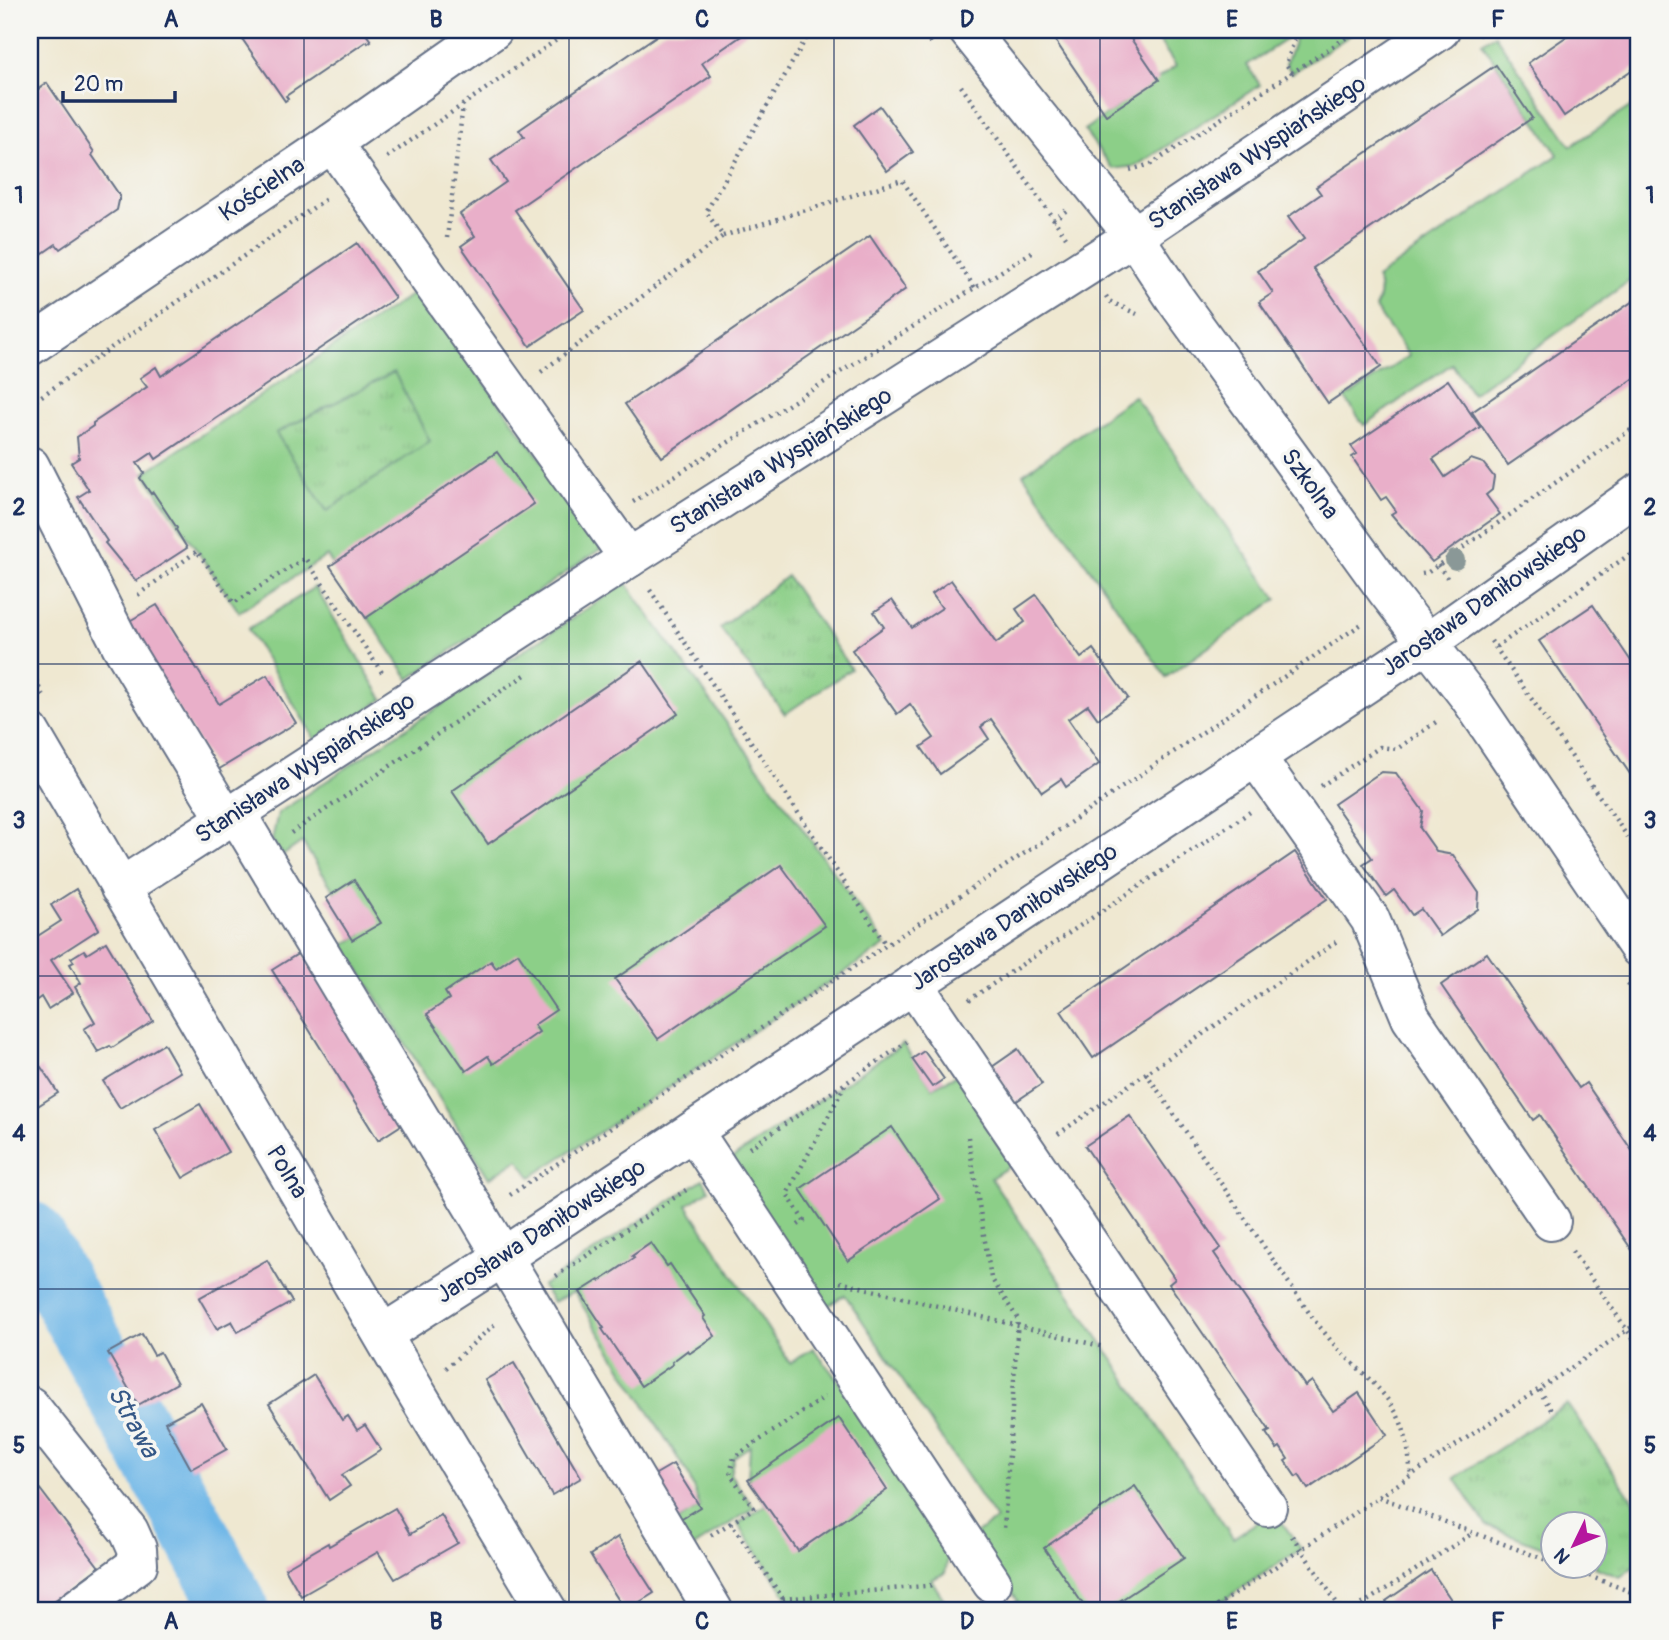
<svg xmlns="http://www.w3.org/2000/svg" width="1669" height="1640" viewBox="0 0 1669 1640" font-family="Pangolin,sans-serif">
<defs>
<pattern id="park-tufts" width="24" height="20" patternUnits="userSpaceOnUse" patternTransform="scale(1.75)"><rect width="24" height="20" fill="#8ccf88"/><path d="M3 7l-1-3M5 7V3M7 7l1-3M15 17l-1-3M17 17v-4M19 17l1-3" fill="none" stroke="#78b278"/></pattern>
</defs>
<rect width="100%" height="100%" fill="#f6f6f2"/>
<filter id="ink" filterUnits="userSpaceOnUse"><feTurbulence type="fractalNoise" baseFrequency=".0143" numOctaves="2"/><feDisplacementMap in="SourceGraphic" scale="14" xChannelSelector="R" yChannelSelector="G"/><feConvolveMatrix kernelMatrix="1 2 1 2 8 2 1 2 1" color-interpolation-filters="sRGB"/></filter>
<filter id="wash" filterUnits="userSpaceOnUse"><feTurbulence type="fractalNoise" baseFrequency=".00686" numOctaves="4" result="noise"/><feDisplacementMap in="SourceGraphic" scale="28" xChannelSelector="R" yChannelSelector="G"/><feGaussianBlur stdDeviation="1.57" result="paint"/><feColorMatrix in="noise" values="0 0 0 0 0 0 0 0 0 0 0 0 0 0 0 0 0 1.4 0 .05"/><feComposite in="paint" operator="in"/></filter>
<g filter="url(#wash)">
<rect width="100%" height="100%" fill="#efe8d1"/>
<!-- green -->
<g fill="#8ccf88" stroke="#547f73" stroke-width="2">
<path d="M1152,30H1293L1291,36L1247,65L1260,85L1136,166L1113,169L1084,130L1176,66Z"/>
<path d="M1298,30H1358L1292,73L1286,64Z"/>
<path d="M1495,35L1571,146L1639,101V274L1472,394L1452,364L1364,425L1345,398L1409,356L1375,308C1380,298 1382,288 1376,278L1558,155L1482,43Z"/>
<path d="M417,291L605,546L409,679L327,556L239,612L144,473Z"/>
<path d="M1134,396L1277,599L1166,677L1023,474Z"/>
<path d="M626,583L886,945L531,1177L518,1159L489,1178L344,945L362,934L302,842L282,856L272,840L278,813Z"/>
<path d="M315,587L383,699L318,744L248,629Z"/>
<path d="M903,1044L932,1087L957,1075L1028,1154L991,1178L1233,1538L1274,1511L1301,1549L1208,1610H1005L1018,1601L975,1534L996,1520L845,1295L823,1309L718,1168Z"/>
<path d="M703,1179L709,1190L687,1205L790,1363L813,1348L837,1379L949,1553L945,1573L931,1580L951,1610H796L738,1524L766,1505L748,1480L750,1446L734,1457L730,1474L754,1508L681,1555L664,1529L700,1507L689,1476L574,1292L553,1302L542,1286Z"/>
</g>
<!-- park -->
<g fill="url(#park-tufts)" stroke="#547f73" stroke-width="2">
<path d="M394,372L430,441L327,511L276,433Z"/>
<path d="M787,576L851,669L785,714L720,628Z"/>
<path d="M1567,1404L1639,1509V1563L1620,1577L1594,1567L1596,1566V1524H1554L1553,1551L1486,1525L1455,1478Z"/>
</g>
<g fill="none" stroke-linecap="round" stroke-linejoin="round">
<!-- river -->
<path stroke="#70b7e7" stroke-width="66" d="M30,1234L187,1517L236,1610"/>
</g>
<g id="blocks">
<!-- building -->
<g fill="#e9afc9">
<path d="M236,30H363L371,41L368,43L367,41L286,96L288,99L285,101Z"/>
<path d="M665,30H750L702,63L711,76L515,210L584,310L530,346L461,246L475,236L460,214L506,182L491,160L524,137L519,130Z"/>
<path d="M1048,30H1125L1159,80L1106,115Z"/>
<path d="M1576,30H1639V65L1564,116L1528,63Z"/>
<path d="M1496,65L1532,118L1313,268L1381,367L1328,403L1259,302L1273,293L1258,271L1304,239L1288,217L1321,194L1316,187Z"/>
<path d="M47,83L94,152L92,155L120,196L117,210L60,249L56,244L30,262V95Z"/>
<path d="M880,106L913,152L887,171L854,125Z"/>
<path d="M870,236L906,289L662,457L625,404Z"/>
<path d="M357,243L395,298L156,459L152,453L137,463L144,473L140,478L151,494L153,492L177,528L176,530L187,548L136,581L105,543L107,541L78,497L89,490L71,463L79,458L77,437L93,426V423L147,387L140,378L156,367L161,376Z"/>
<path d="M1639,297V375L1508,465L1472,412Z"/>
<path d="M1448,380L1480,427L1433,459L1445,477L1471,459L1483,463L1494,477L1492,490L1486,495L1500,514L1432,562L1391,514L1396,511L1386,497L1381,500L1352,457L1357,454L1351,446Z"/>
<path d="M497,452L534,504L366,618L330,566Z"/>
<path d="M951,580L996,643L1025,622L1016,609L1036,595L1081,658L1093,649L1128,698L1098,719L1088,705L1068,719L1099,764L1066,787L1061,779L1042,792L991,719L981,727L989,739L940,774L921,747L934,738L910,704L897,714L852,650L884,627L874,612L892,600L912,628L942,608L932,594Z"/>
<path d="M157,605L219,704L267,675L296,723L216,771L126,623Z"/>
<path d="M1593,605L1639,673V787L1539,641Z"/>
<path d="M642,661L678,714L488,844L452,791Z"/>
<path d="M1381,772L1396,773L1423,811L1420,828L1437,852L1453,855L1479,893L1478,909L1440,936L1421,909L1412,915L1394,890L1386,896L1363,864L1372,858L1334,804Z"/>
<path d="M1295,852L1327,899L1093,1058L1061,1011Z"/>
<path d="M781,865L825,926L658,1039L615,979Z"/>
<path d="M354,880L381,923L352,940L326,898Z"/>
<path d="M76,889L99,929L51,960L73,993L48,1009L41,997L30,1005V941L61,921L51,905Z"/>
<path d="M106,942L153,1021L112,1048L110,1046L98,1052L84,1029L95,1022L75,987L81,983L70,964L74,962L71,958L84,950L87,954Z"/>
<path d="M301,952L406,1122L378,1140L272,970Z"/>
<path d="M518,953L556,1010L534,1025L539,1032L493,1064L488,1056L466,1071L427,1014L449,999L445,992L491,961L496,968Z"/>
<path d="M1487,953L1579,1088L1586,1083L1639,1161V1244L1632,1250L1540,1115L1533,1120L1441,985Z"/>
<path d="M164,1044L180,1072L120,1108L103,1081Z"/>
<path d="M1018,1049L1042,1084L1015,1102L992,1067Z"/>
<path d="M924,1051L944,1079L932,1087L912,1059Z"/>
<path d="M41,1067L58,1093L30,1111V1074Z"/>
<path d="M200,1104L228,1152L183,1178L155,1130Z"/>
<path d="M1130,1116L1221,1248L1214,1253L1305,1386L1312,1381L1333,1411L1359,1393L1387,1435L1308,1489L1299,1475L1296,1477L1285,1461L1288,1459L1280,1447L1277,1449L1266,1433L1270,1431L1169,1284L1175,1279L1085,1146Z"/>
<path d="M892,1127L940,1199L848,1261L800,1189Z"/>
<path d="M651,1243L667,1266L670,1264L705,1316L703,1318L715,1336L690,1353L688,1350L672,1362L673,1364L641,1386L602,1329L604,1328L580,1292L599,1280L600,1281L634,1258L632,1256Z"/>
<path d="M267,1260L292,1302L238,1332L232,1321L217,1329L199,1298Z"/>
<path d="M142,1334L154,1355L160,1352L177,1383L138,1405L108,1353Z"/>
<path d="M514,1363L581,1478L552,1495L485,1380Z"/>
<path d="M314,1375L342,1420L348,1416L357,1430L365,1425L381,1450L342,1475L350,1486L329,1500L269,1404Z"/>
<path d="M201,1403L227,1449L191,1469L165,1422Z"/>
<path d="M839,1418L887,1490L798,1551L748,1480Z"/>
<path d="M673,1464L700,1507L672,1524L644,1481Z"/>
<path d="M30,1476L99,1567L42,1610H30Z"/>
<path d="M1135,1486L1184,1558L1106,1610H1087L1044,1548Z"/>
<path d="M395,1508L410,1534L441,1515L458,1543L395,1579L378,1552L301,1596L285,1568L328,1543L329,1546Z"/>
<path d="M618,1537L654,1593L627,1610H625L590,1555Z"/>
<path d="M1431,1570L1458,1610H1392L1386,1601Z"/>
</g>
</g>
</g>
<g filter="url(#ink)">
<use href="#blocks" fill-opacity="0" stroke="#657086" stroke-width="2"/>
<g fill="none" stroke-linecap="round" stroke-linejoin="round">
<defs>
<g id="minor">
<path d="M968,30L1134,236L1176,300L1387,591L1470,698L1639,948"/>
<path d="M332,143L629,558"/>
<path d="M30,346L332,143L493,30"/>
<path d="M30,466L122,647L226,819"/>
<path d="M30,732L417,1394L547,1610"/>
<path d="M1256,757L1370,919L1411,1018L1551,1221"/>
<path d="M236,813L478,1215L713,1610"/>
<path d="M120,888L629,558L1134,236L1440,30"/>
<path d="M913,984L1267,1507"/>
<path d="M693,1131L992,1583"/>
<path d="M383,1334L503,1257L1427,643L1639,493"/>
<path d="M30,1406L129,1531L137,1549L138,1564L75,1610"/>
</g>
</defs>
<!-- minor casing -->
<use href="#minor" stroke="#657086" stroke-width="42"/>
<!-- path -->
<g stroke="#657086" stroke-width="4.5" stroke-dasharray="2 5" stroke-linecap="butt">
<path d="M921,30L932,45"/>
<path d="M1478,35L1486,30"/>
<path d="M1292,73L1286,64L1298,30"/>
<path d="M961,86L1066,237"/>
<path d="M387,157L571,30"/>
<path d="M1130,170L1151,164L1358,30"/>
<path d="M1053,220L1067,210"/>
<path d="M723,236L902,180L975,288"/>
<path d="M447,238L463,105"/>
<path d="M1106,296L1109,301L1137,314"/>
<path d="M541,372L723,236L706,212L811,30"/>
<path d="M30,404L326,199"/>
<path d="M633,502L1032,252"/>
<path d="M1438,565L1450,582"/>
<path d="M1422,574L1427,573L1639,424"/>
<path d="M650,590L886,945"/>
<path d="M138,595L197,551L234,603L305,558L383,674"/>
<path d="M1491,641L1639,853"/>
<path d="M1496,647L1639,548"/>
<path d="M30,668L43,696"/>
<path d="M1321,786L1380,747L1397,749L1439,720"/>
<path d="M291,833L528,673"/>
<path d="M1628,984L1639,1001"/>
<path d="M969,1000L1250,812"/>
<path d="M1146,1073L1314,1320C1322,1329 1330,1340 1338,1349C1360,1371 1389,1393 1401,1423C1408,1439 1409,1458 1411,1476"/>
<path d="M1058,1134L1339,940"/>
<path d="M968,1137L991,1278L1018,1319L1004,1530"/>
<path d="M749,1148L907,1042"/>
<path d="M510,1195L1046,839L1363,623"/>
<path d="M798,1225L804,1221L787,1194L845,1085"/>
<path d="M1572,1251L1639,1347"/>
<path d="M556,1276L686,1190"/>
<path d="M840,1282L1104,1347"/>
<path d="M446,1368L497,1322"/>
<path d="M1539,1390L1553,1413"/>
<path d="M1379,1497L1554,1563"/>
<path d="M711,1535L731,1523"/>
<path d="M1292,1536L1339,1606L1341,1610"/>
<path d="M1563,1566L1639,1595"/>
<path d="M783,1599L935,1585"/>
<path d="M791,1610L731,1523L754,1508L730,1474L734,1457L825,1397"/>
<path d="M1211,1610L1639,1322"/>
<path d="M1358,1610L1361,1605L1473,1533"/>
</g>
<!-- minor -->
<use href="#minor" stroke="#fff" stroke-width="38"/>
</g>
<!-- trees -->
<circle fill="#8a9897" cx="1455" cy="560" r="10"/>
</g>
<!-- grid -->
<path fill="none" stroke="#1b2f5e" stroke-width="2" stroke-opacity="0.55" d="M304,30V1610M569,30V1610M834,30V1610M1100,30V1610M1365,30V1610M30,351H1639M30,664H1639M30,976H1639M30,1289H1639"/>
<g text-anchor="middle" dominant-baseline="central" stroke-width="7" stroke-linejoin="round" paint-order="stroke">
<!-- street labels -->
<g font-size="24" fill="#1b2f5e" stroke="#f6f6f2">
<text transform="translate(1257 153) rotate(-34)">Stanisława Wyspiańskiego</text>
<text transform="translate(262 189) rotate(-34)">Kościelna</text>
<text transform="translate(781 461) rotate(-32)">Stanisława Wyspiańskiego</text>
<text transform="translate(1310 484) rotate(54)">Szkolna</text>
<text transform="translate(1484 601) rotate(-35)">Jarosława Daniłowskiego</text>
<text transform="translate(305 768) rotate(-33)">Stanisława Wyspiańskiego</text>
<text transform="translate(1014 917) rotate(-34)">Jarosława Daniłowskiego</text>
<text transform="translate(287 1172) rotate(59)">Polna</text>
<text transform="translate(541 1231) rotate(-33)">Jarosława Daniłowskiego</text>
</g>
<!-- water labels -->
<g font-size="26" font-style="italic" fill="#355887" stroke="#f6f6f2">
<text transform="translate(133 1422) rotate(61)">Strawa</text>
</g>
</g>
<!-- margin -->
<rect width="1669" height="1640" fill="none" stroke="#f6f6f2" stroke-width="77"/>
<!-- north arrow -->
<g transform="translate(1574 1545) rotate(227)"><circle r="33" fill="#f6f6f2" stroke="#9ea6b7" stroke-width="2"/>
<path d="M0-5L12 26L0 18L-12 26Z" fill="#b5179e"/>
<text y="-10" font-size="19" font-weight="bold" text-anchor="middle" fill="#1b2f5e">N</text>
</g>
<!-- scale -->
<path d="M63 91v10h112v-10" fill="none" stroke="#1b2f5e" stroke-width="3.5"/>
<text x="74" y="91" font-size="21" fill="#1b2f5e" stroke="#f6f6f2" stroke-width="5" paint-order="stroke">20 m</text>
<rect x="38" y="38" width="1592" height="1564" fill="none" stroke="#1b2f5e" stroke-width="2.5"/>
<g font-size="23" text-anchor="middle" font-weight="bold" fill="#1b2f5e">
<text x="171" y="27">A</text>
<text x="436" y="27">B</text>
<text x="702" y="27">C</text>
<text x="967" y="27">D</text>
<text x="1232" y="27">E</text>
<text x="1498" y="27">F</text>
<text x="19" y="203">1</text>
<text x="1650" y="203">1</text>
<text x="19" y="515">2</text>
<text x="1650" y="515">2</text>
<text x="19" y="828">3</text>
<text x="1650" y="828">3</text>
<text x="19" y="1141">4</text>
<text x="1650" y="1141">4</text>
<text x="19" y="1453">5</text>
<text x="1650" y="1453">5</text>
<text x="171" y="1629">A</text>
<text x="436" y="1629">B</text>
<text x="702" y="1629">C</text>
<text x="967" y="1629">D</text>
<text x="1232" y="1629">E</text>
<text x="1498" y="1629">F</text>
</g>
</svg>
